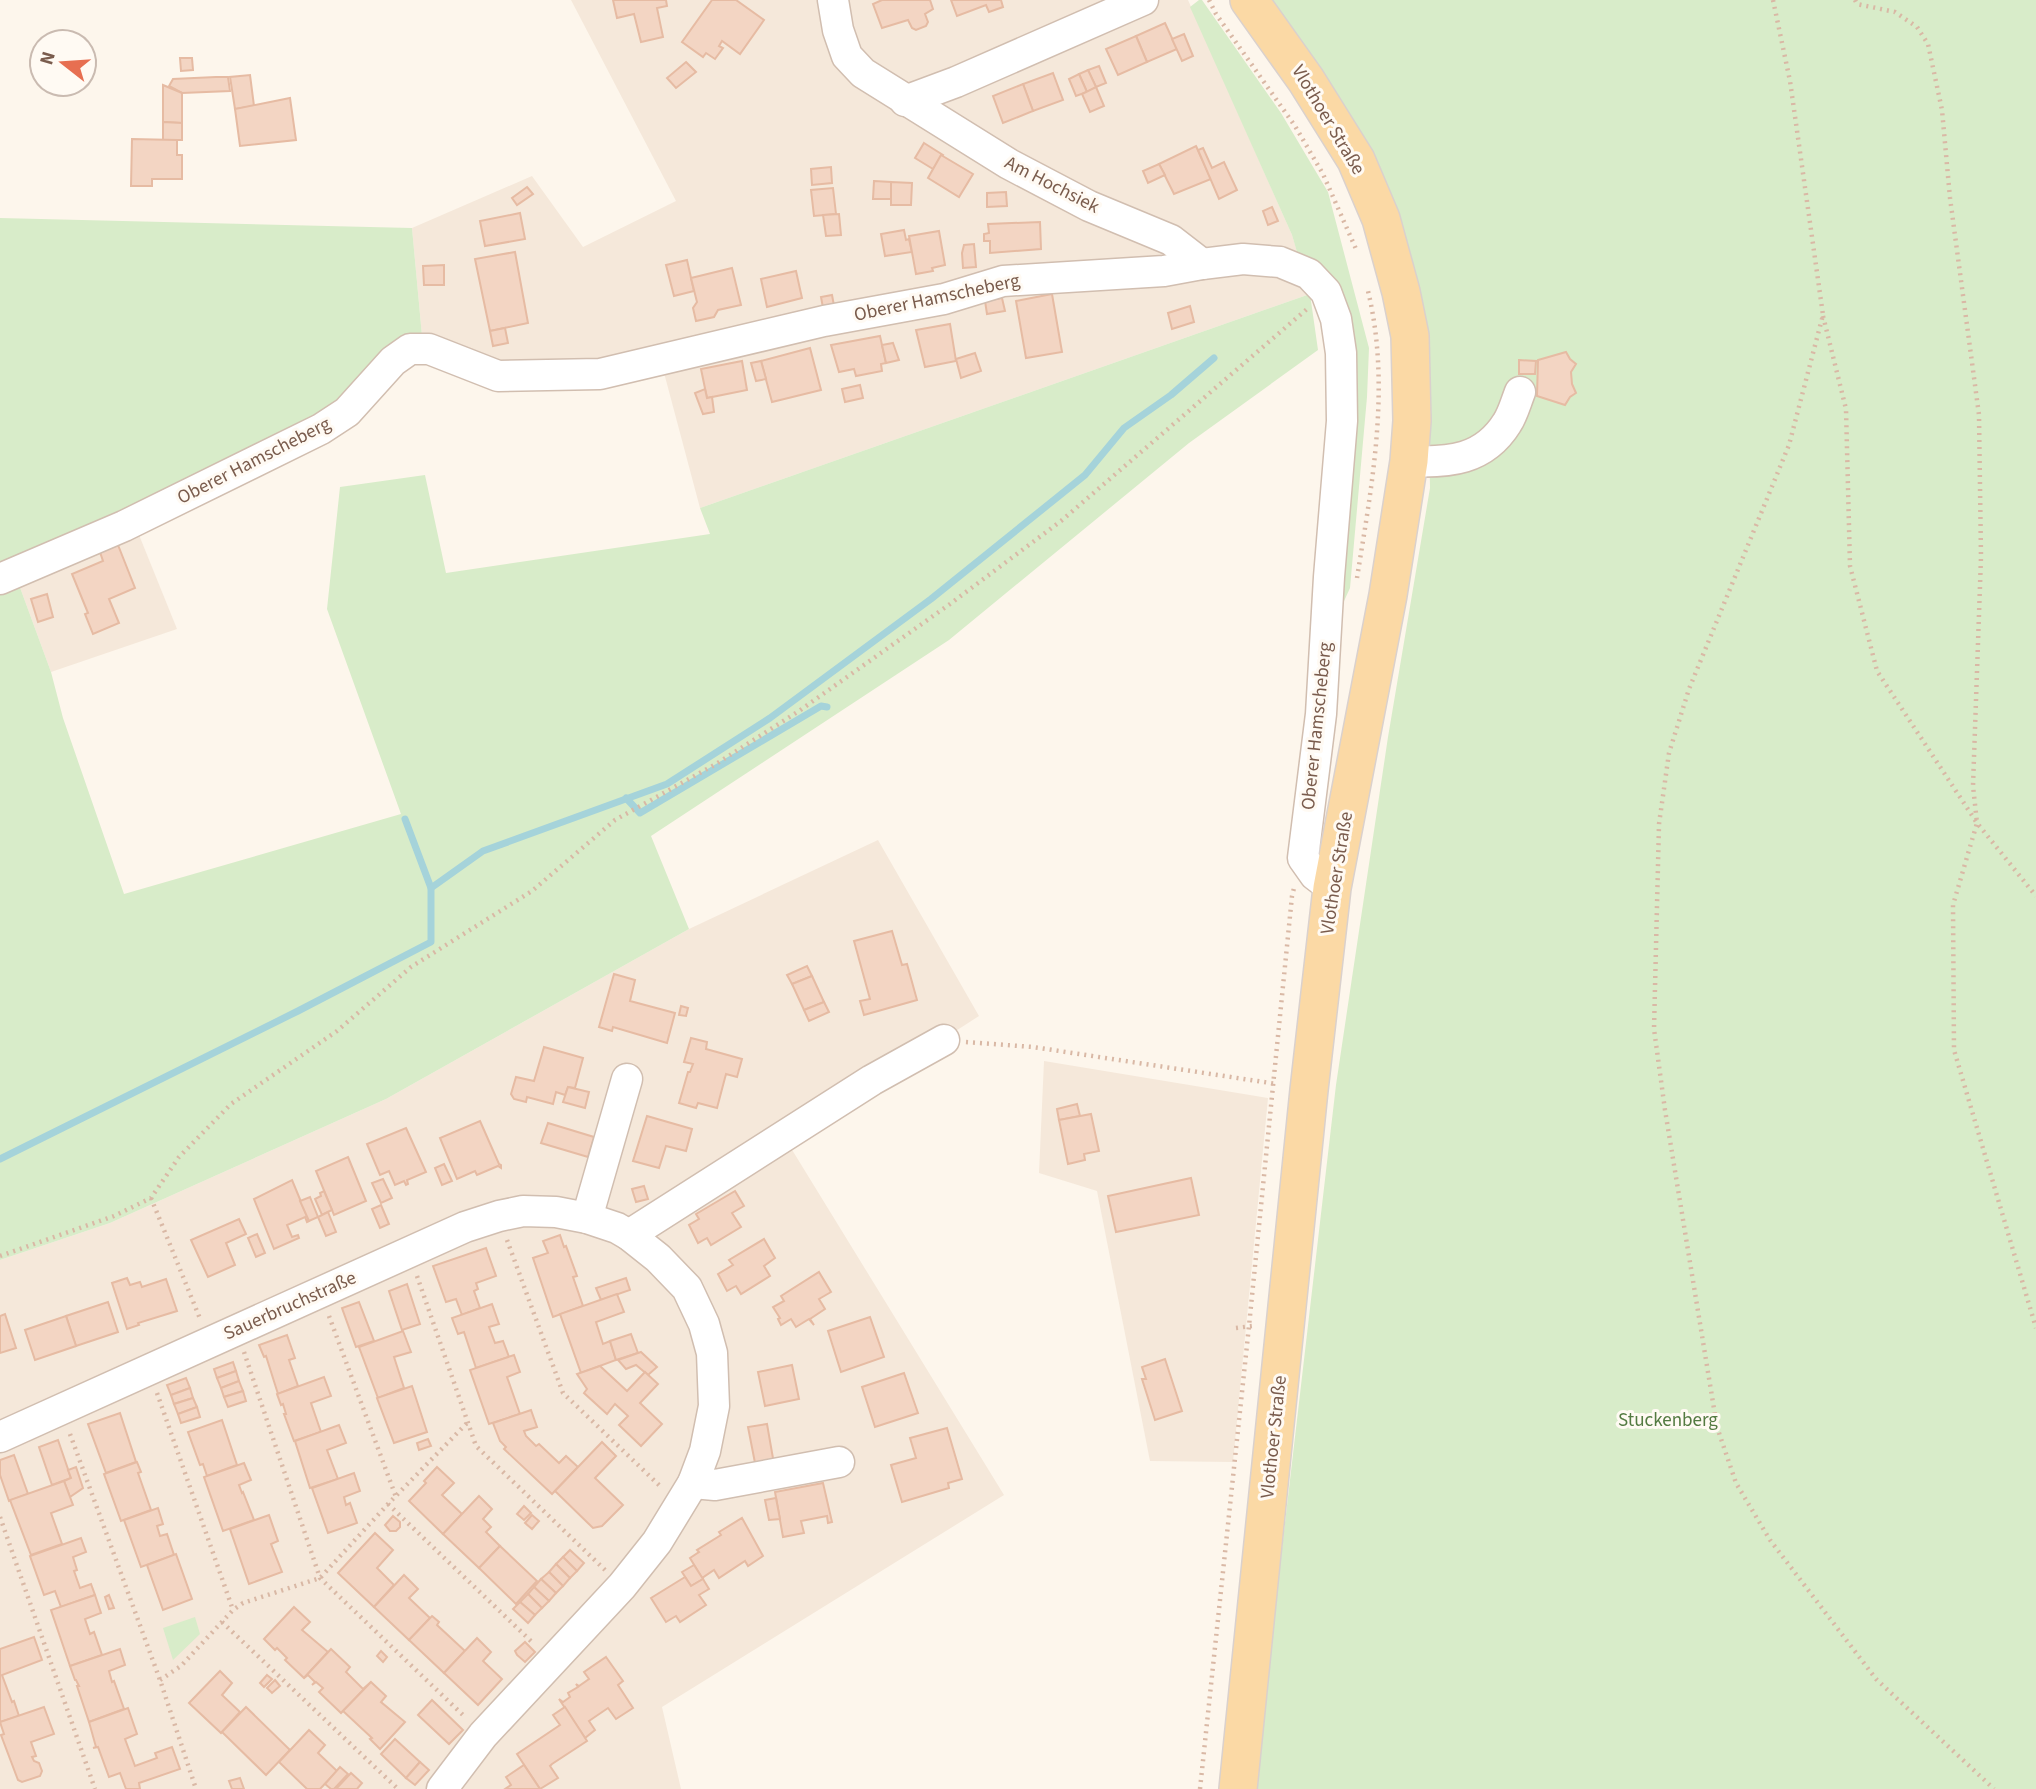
<svg xmlns="http://www.w3.org/2000/svg" width="2036" height="1789" viewBox="0 0 2036 1789" font-family="'Source Sans 3',sans-serif">
<rect width="100%" height="100%" fill="#fdf6ec"/>
<!-- residential -->
<g fill="#f5e8da">
<path d="M571,0H1188L1292,235L1310,294L700,508L659,354L512,367L422,336L412,228L532,176L583,247L676,201Z"/>
<path d="M137,530L177,629L51,672L18,582Z"/>
<path d="M878,840L979,1016L786,1140L1004,1495L662,1707L681,1789H0V1260L110,1223L386,1099L689,929Z"/>
<path d="M1044,1061L1268,1098L1233,1462L1150,1461L1097,1191L1039,1173Z"/>
</g>
<!-- green -->
<g fill="#d8ecc9">
<path d="M1199,0H1202L1281,113L1328,192L1369,348L1367,397L1350,588L1334,623L1351,355L1299,259L1292,235L1190,7Z"/>
<path d="M1271,0H2036V1789H1254L1336,1085L1388,737L1430,488L1428,370L1366,149L1313,58Z"/>
<path d="M0,218L412,228L422,336L356,395L101,525L0,568Z"/>
<path d="M1310,294L1318,350L1189,443L949,640L651,836L689,929L386,1099L110,1223L0,1260V589L18,582L51,672L63,718L124,894L401,814L327,609L340,487L425,475L446,573L710,534L700,508Z"/>
<path d="M195,1617L200,1634L173,1660L163,1628Z"/>
</g>
<g fill="none" stroke-linecap="round" stroke-linejoin="round">
<!-- stream -->
<g stroke="#a5d3da" stroke-width="7">
<path d="M626,798L640,813L821,706L827,707"/>
<path d="M405,819L431,888"/>
<path d="M0,1159L298,1011L431,942V888L483,851L667,784L770,718L931,599L1085,475L1124,428L1171,395L1214,358"/>
</g>
</g>
<!-- building -->
<g fill="#f3d5c3" stroke="#e6bba3" stroke-width="2">
<path d="M613,0H666L667,6L657,8L663,37L641,42L634,14L617,18Z"/>
<path d="M712,0H736L764,20L740,54L722,41L719,46L723,48L715,59L706,53L703,57L682,42Z"/>
<path d="M882,0H930L933,9L925,14L928,22L926,26L916,30L912,28L908,20L882,28L873,4Z"/>
<path d="M951,0H1001L1003,7L989,12L986,5L957,16Z"/>
<path d="M1165,23L1177,49L1147,62L1136,36Z"/>
<path d="M1184,34L1193,56L1182,61L1172,39Z"/>
<path d="M1136,36L1147,62L1118,75L1106,49Z"/>
<path d="M180,58H192L193,70L181,71Z"/>
<path d="M686,62L696,72L676,88L667,78Z"/>
<path d="M1099,66L1106,83L1096,87L1088,70Z"/>
<path d="M1088,70L1096,87L1087,92L1079,74Z"/>
<path d="M1053,73L1063,100L1033,111L1023,84Z"/>
<path d="M1079,74L1087,92L1076,96L1069,79Z"/>
<path d="M250,75L254,106L235,109L230,77Z"/>
<path d="M216,77H228L230,91L182,93L169,86L173,79Z"/>
<path d="M1023,84L1033,111L1003,123L993,96Z"/>
<path d="M163,85L182,93V123L163,122Z"/>
<path d="M1096,87L1104,106L1090,112L1082,94Z"/>
<path d="M290,98L296,140L240,146L235,109Z"/>
<path d="M163,122L182,123V140H163Z"/>
<path d="M132,139L177,140V155H182V179H152V186H131Z"/>
<path d="M924,143L943,155L933,169L915,158Z"/>
<path d="M1196,146L1211,179L1174,194L1159,164Z"/>
<path d="M1203,148L1212,168L1224,162L1237,190L1219,199L1198,150Z"/>
<path d="M941,155L973,174L959,197L928,178Z"/>
<path d="M1159,164L1165,175L1148,183L1143,171Z"/>
<path d="M831,167L832,183L812,185L811,169Z"/>
<path d="M874,181L891,182V199H873Z"/>
<path d="M891,182L912,183L911,205H891Z"/>
<path d="M527,187L533,194L517,205L512,198Z"/>
<path d="M833,188L836,214L814,216L811,190Z"/>
<path d="M1006,192L1007,206L987,207V193Z"/>
<path d="M1272,207L1278,221L1268,225L1263,211Z"/>
<path d="M520,213L525,239L485,246L480,221Z"/>
<path d="M839,214L841,235L826,236L823,215Z"/>
<path d="M1040,222L1041,249L990,253V241H984V234L989,233L988,224Z"/>
<path d="M904,230L906,240L909,239L912,252L885,256L881,234Z"/>
<path d="M939,231L945,265L932,268L933,271L916,274L909,236Z"/>
<path d="M974,244L976,267L963,268L962,253L964,245Z"/>
<path d="M515,252L528,323L490,331L475,259Z"/>
<path d="M687,260L694,291L674,296L666,265Z"/>
<path d="M444,265V285H424L423,266Z"/>
<path d="M732,268L741,305L718,310L714,317L696,321L693,308L697,302L691,278Z"/>
<path d="M796,271L802,298L767,307L761,279Z"/>
<path d="M1052,294L1062,352L1026,358L1016,301Z"/>
<path d="M832,295L835,311L824,313L821,297Z"/>
<path d="M1002,298L1005,311L987,314L985,301Z"/>
<path d="M1190,306L1194,322L1172,329L1168,313Z"/>
<path d="M950,324L956,361L925,367L916,330Z"/>
<path d="M505,328L508,343L493,346L490,331Z"/>
<path d="M880,336L886,363L881,364L882,371L856,376L854,369L839,372L831,345Z"/>
<path d="M893,343L899,360L886,363L882,345Z"/>
<path d="M810,348L821,390L772,402L761,361Z"/>
<path d="M1566,352L1570,359L1576,364L1571,372L1572,384L1576,393L1570,397L1565,405L1537,396L1538,360Z"/>
<path d="M975,353L981,371L961,378L956,359Z"/>
<path d="M1519,360L1536,361L1535,374H1519Z"/>
<path d="M742,361L747,390L707,398L701,369Z"/>
<path d="M761,361L766,379L756,381L751,363Z"/>
<path d="M860,385L863,398L845,402L842,389Z"/>
<path d="M705,389L707,398L712,397L714,412L703,414L695,393Z"/>
<path d="M118,545L135,588L109,599L119,623L93,634L85,614L88,613L72,574L103,561L100,552Z"/>
<path d="M47,594L53,617L38,622L31,599Z"/>
<path d="M892,931L902,965L907,964L917,1000L864,1015L860,1001L870,999L854,941Z"/>
<path d="M807,966L812,976L792,984L787,975Z"/>
<path d="M614,974L635,980L630,1001L675,1013L667,1043L613,1027L612,1031L599,1027Z"/>
<path d="M812,976L824,1002L804,1010L792,984Z"/>
<path d="M824,1002L829,1012L809,1021L804,1010Z"/>
<path d="M681,1006L688,1008L686,1016L679,1015Z"/>
<path d="M691,1038L707,1042L706,1049L742,1059L737,1077L726,1074L717,1108L698,1103L696,1108L679,1103L688,1072H690L693,1064L684,1062Z"/>
<path d="M544,1047L583,1058L575,1088L568,1087L565,1095L556,1092L553,1104L527,1097L526,1102L514,1099L511,1094L516,1077L534,1081Z"/>
<path d="M568,1087L589,1092L585,1108L563,1102Z"/>
<path d="M1077,1104L1080,1116L1059,1120L1057,1109Z"/>
<path d="M1091,1114L1099,1151L1084,1154L1085,1160L1068,1164L1059,1120Z"/>
<path d="M647,1116L692,1129L686,1151L666,1146L659,1168L633,1161Z"/>
<path d="M480,1121L499,1164L501,1165V1168L498,1166L477,1175L475,1171L457,1179L440,1138Z"/>
<path d="M548,1123L594,1137L588,1157L541,1143Z"/>
<path d="M406,1128L426,1172L407,1180L408,1184L406,1185L404,1181L395,1185L389,1171L380,1175L367,1144Z"/>
<path d="M348,1157L366,1201L334,1215L316,1171Z"/>
<path d="M444,1164L452,1181L442,1185L435,1168Z"/>
<path d="M1191,1178L1199,1215L1116,1232L1108,1196Z"/>
<path d="M383,1179L392,1198L381,1203L372,1183Z"/>
<path d="M292,1180L309,1221L307,1222L305,1217L287,1225L292,1237L298,1235L299,1238L274,1249L254,1199Z"/>
<path d="M644,1186L648,1199L636,1202L632,1189Z"/>
<path d="M324,1191L332,1210L322,1215L315,1199L321,1196L320,1193Z"/>
<path d="M735,1191L744,1206L732,1213L741,1227L711,1245L707,1238L698,1243L689,1225L699,1219L696,1214Z"/>
<path d="M310,1197L318,1217L309,1221L300,1201Z"/>
<path d="M381,1205L389,1224L380,1228L372,1209Z"/>
<path d="M328,1212L336,1232L326,1236L318,1217Z"/>
<path d="M239,1219L246,1234L226,1243L235,1265L208,1277L191,1240Z"/>
<path d="M257,1234L265,1253L256,1257L248,1238Z"/>
<path d="M560,1235L564,1247L566,1246L577,1276L573,1277L583,1306L553,1317L533,1258L548,1253L543,1241Z"/>
<path d="M764,1239L775,1258L764,1266L770,1276L741,1294L736,1286L727,1291L718,1274L733,1265L729,1260Z"/>
<path d="M486,1248L496,1276L476,1283L478,1289L474,1291L480,1308L462,1315L456,1299L446,1302L433,1266Z"/>
<path d="M819,1272L831,1292L819,1299L825,1309L810,1319L814,1325L809,1319L796,1327L791,1319L781,1325L778,1319L780,1318L773,1307L784,1301L781,1296Z"/>
<path d="M127,1278L130,1285L140,1282L142,1287L166,1279L177,1311L138,1323L139,1325L127,1329L112,1283Z"/>
<path d="M626,1278L630,1290L601,1300L596,1288Z"/>
<path d="M407,1284L420,1324L402,1330L389,1291Z"/>
<path d="M617,1294L624,1312L596,1322L603,1344L610,1341L616,1360L581,1373L560,1314Z"/>
<path d="M108,1302L118,1332L76,1346L66,1316Z"/>
<path d="M359,1302L374,1341L356,1347L342,1308Z"/>
<path d="M492,1304L499,1324L489,1327L495,1343L503,1341L509,1357L476,1368L464,1332L458,1334L452,1318Z"/>
<path d="M5,1314L16,1348L0,1353V1316Z"/>
<path d="M66,1316L76,1346L35,1360L25,1330Z"/>
<path d="M870,1317L884,1357L841,1372L828,1331Z"/>
<path d="M403,1331L411,1352L394,1357L404,1388L378,1398L359,1347Z"/>
<path d="M631,1334L638,1353L616,1360L610,1341Z"/>
<path d="M287,1335L295,1358L289,1360L298,1386L278,1394L266,1356L264,1357L259,1345Z"/>
<path d="M641,1352L657,1367L648,1375L636,1365L626,1369L618,1360Z"/>
<path d="M514,1355L520,1372L507,1377L520,1414L489,1424L470,1370Z"/>
<path d="M1165,1359L1182,1411L1155,1420L1142,1379H1146L1142,1367Z"/>
<path d="M233,1362L236,1371L217,1378L214,1369Z"/>
<path d="M792,1365L799,1399L765,1406L758,1372Z"/>
<path d="M600,1366L627,1391L645,1372L658,1384L640,1403L662,1424L641,1446L619,1425L628,1416L615,1404L607,1414L584,1393L587,1389L577,1374Z"/>
<path d="M236,1371L239,1381L221,1388L217,1378Z"/>
<path d="M904,1373L918,1413L875,1427L862,1387Z"/>
<path d="M324,1377L331,1396L311,1403L321,1432L294,1441L284,1414H286L283,1404L281,1405L277,1394Z"/>
<path d="M186,1378L190,1388L171,1395L167,1385Z"/>
<path d="M239,1381L243,1391L224,1397L221,1388Z"/>
<path d="M412,1386L427,1432L394,1443L377,1398Z"/>
<path d="M190,1388L193,1398L174,1404L171,1395Z"/>
<path d="M243,1391L246,1401L228,1407L224,1397Z"/>
<path d="M193,1398L197,1407L178,1414L174,1404Z"/>
<path d="M197,1407L200,1417L181,1423L178,1414Z"/>
<path d="M531,1410L537,1427L524,1431L526,1436L536,1446L539,1444L559,1463L566,1456L578,1467L552,1494L504,1449L506,1447L500,1441L493,1423Z"/>
<path d="M120,1413L136,1462L106,1473L88,1424Z"/>
<path d="M222,1420L237,1465L207,1476L203,1464L200,1465L188,1432Z"/>
<path d="M767,1424L774,1464L756,1468L748,1427Z"/>
<path d="M339,1425L346,1443L327,1450L338,1479L310,1488L295,1441Z"/>
<path d="M947,1428L962,1479L948,1483L949,1488L902,1502L891,1465L916,1458L910,1438Z"/>
<path d="M428,1439L431,1446L419,1450L417,1443Z"/>
<path d="M58,1440L71,1478L52,1485L39,1447Z"/>
<path d="M602,1442L616,1456L595,1478L623,1505L602,1526L593,1528L555,1491Z"/>
<path d="M14,1455L28,1494L9,1501L0,1475V1460Z"/>
<path d="M137,1462L141,1472L138,1473L151,1510L121,1521L104,1474Z"/>
<path d="M244,1463L251,1480L239,1485L242,1493L243,1492L254,1520L223,1531L204,1477Z"/>
<path d="M76,1467L83,1488L70,1497L64,1481L71,1478L68,1470Z"/>
<path d="M437,1467L454,1483L442,1495L462,1514L443,1534L409,1501L426,1483L424,1481Z"/>
<path d="M354,1473L360,1491L344,1497L346,1505L350,1503L357,1523L328,1533L312,1488Z"/>
<path d="M64,1481L73,1505L51,1513L62,1544L31,1555L10,1500Z"/>
<path d="M823,1483L832,1522L828,1523L827,1516L801,1521L804,1533L783,1537L775,1492Z"/>
<path d="M479,1496L492,1509L483,1519L491,1527L486,1532L500,1546L479,1568L443,1534Z"/>
<path d="M776,1498L780,1519L769,1520L765,1500Z"/>
<path d="M524,1506L531,1513L524,1520L517,1514Z"/>
<path d="M158,1508L163,1524L157,1526L160,1536L167,1534L174,1555L141,1567L124,1520Z"/>
<path d="M269,1515L278,1541L271,1544L282,1572L249,1584L230,1529Z"/>
<path d="M532,1515L539,1521L532,1529L525,1523Z"/>
<path d="M393,1516L400,1522V1527L396,1531H390L385,1525Z"/>
<path d="M742,1518L763,1556L748,1566L745,1561L719,1578L714,1570L702,1578L690,1558L699,1552L697,1550L721,1535L719,1532Z"/>
<path d="M375,1533L393,1550L377,1568L394,1585L374,1607L338,1573Z"/>
<path d="M81,1538L86,1552L73,1557L77,1570L74,1571L80,1588L91,1584L95,1595L61,1607L55,1591L44,1595L30,1556Z"/>
<path d="M500,1546L537,1581L516,1604L479,1568Z"/>
<path d="M570,1550L584,1563L577,1571L563,1557Z"/>
<path d="M176,1554L192,1599L163,1610L147,1565Z"/>
<path d="M563,1557L577,1571L570,1578L556,1564Z"/>
<path d="M556,1564L570,1578L563,1586L549,1572Z"/>
<path d="M694,1565L703,1579L691,1586L682,1572Z"/>
<path d="M549,1572L563,1586L556,1593L541,1579Z"/>
<path d="M404,1575L418,1589L409,1598L430,1618L409,1640L374,1607Z"/>
<path d="M685,1577L691,1586L703,1579L709,1589L699,1595L706,1605L680,1622L676,1616L666,1622L651,1598Z"/>
<path d="M541,1579L556,1593L549,1601L534,1587Z"/>
<path d="M534,1587L549,1601L542,1608L528,1594Z"/>
<path d="M528,1594L542,1608L535,1615L520,1602Z"/>
<path d="M95,1595L101,1613L85,1619L90,1634L94,1632L102,1655L70,1666L51,1610Z"/>
<path d="M109,1595L114,1608L109,1609L105,1597Z"/>
<path d="M520,1602L535,1615L528,1623L513,1609Z"/>
<path d="M294,1607L310,1622L302,1630L328,1652L304,1678L285,1660L287,1658L277,1648L275,1650L264,1639Z"/>
<path d="M432,1616L439,1622L437,1625L465,1651L444,1673L409,1640Z"/>
<path d="M34,1637L42,1660L2,1675L12,1702L14,1701L19,1716L0,1722V1649Z"/>
<path d="M477,1638L491,1652L483,1661L502,1679L478,1705L444,1673Z"/>
<path d="M525,1642L535,1652L525,1662L517,1655L515,1651Z"/>
<path d="M120,1649L125,1665L109,1671L112,1682L114,1681L124,1709L89,1722L77,1686H79L76,1680H75L70,1666Z"/>
<path d="M331,1649L350,1667L346,1672L363,1689L371,1682L341,1713L319,1692L323,1688L316,1682L312,1685L315,1682L308,1675L304,1678Z"/>
<path d="M381,1651L387,1657L383,1662L377,1656Z"/>
<path d="M606,1657L623,1681L618,1685L633,1708L616,1719L608,1708L589,1721L595,1730L585,1738L559,1699L563,1702L570,1697L568,1693L578,1687L576,1684L579,1686L589,1679L584,1672Z"/>
<path d="M220,1671L232,1683L222,1695L240,1712L221,1733L189,1703Z"/>
<path d="M267,1675L272,1679L264,1687L260,1683Z"/>
<path d="M275,1680L280,1686L272,1693L267,1688Z"/>
<path d="M371,1682L386,1696L381,1702L405,1722L380,1749L370,1739L372,1738L343,1711Z"/>
<path d="M432,1700L463,1730L449,1744L418,1715Z"/>
<path d="M44,1707L54,1734L31,1742L36,1756L32,1757L34,1761L39,1763L42,1771L40,1776L22,1782L18,1780L1,1735L4,1734L0,1722Z"/>
<path d="M246,1707L290,1750L266,1775L222,1732Z"/>
<path d="M565,1707L587,1741L552,1764L550,1766L558,1778L540,1789L517,1754L560,1725L553,1715Z"/>
<path d="M128,1708L137,1734L125,1739L135,1766L157,1758L155,1753L172,1747L180,1769L139,1783L140,1789H126L120,1773L109,1777L98,1747L93,1748L96,1747L89,1722Z"/>
<path d="M309,1730L325,1745L318,1753L337,1771L320,1789H307L279,1762Z"/>
<path d="M395,1739L420,1762L406,1778L381,1754Z"/>
<path d="M420,1762L429,1770L415,1785L406,1778Z"/>
<path d="M524,1765L540,1789H505L511,1785L506,1777Z"/>
<path d="M340,1767L348,1774L334,1789H331L325,1784Z"/>
<path d="M351,1773L362,1783L357,1789H336Z"/>
<path d="M240,1778L244,1789H232L229,1781Z"/>
</g>
<g fill="none" stroke-linecap="round" stroke-linejoin="round">
<defs>
<g id="minor">
<path d="M833,0L838,30L847,56L863,73L1009,164L1089,206L1171,240L1202,264"/>
<path d="M905,101L956,82L1143,0"/>
<path d="M1409,461C1449,463 1484,460 1507,423C1513,414 1516,402 1520,392"/>
<path d="M0,579L124,526L321,429L347,412L393,361L410,349H429L498,376L600,374L824,321L944,299L1003,281L1164,271L1202,264L1243,259L1280,262L1309,274L1326,292L1336,319L1341,353L1342,421L1329,577L1321,714L1303,858L1315,875L1332,888"/>
<path d="M587,1218L627,1079"/>
<path d="M629,1235L872,1080L944,1040"/>
<path d="M0,1437L465,1227L499,1216L523,1211L556,1212L587,1218L617,1228L629,1235L658,1258L687,1288L704,1324L712,1353L714,1406L705,1451L693,1483L657,1542L622,1586L483,1735L442,1789"/>
<path d="M693,1483L715,1485L839,1462"/>
</g>
<path id="major" d="M1238,1789L1309,1090L1332,888L1388,595L1409,461L1412,421L1410,336L1401,292L1381,219L1356,160L1306,80L1249,0"/>
</defs>
<!-- minor casing -->
<use href="#minor" stroke="#d1beb0" stroke-width="33"/>
<!-- major casing -->
<use href="#major" stroke="#dad1cd" stroke-width="40"/>
<!-- path -->
<g stroke="#d9b8a5" stroke-width="4.5" stroke-dasharray="2 5" stroke-linecap="butt">
<path d="M1209,0L1216,14L1295,126L1323,174L1356,249"/>
<path d="M1773,0L1790,81L1823,315L1789,445L1689,689L1669,753L1659,824L1654,1029L1665,1110L1717,1427L1736,1483L1770,1540L1876,1679L1994,1789"/>
<path d="M1855,0L1857,4L1895,12L1917,27L1928,44L1942,110L1950,198L1979,415L1981,557L1973,786L1977,823L1953,905L1954,1050L2036,1328"/>
<path d="M1823,316L1846,409L1850,566L1877,671L1977,823L2036,896"/>
<path d="M1357,578C1372,484 1391,386 1368,291"/>
<path d="M966,1042L1033,1047L1277,1084"/>
<path d="M151,1198L201,1321"/>
<path d="M507,1240L563,1393L661,1487"/>
<path d="M0,1256L114,1216L151,1198L179,1157L231,1104L337,1031L411,967L532,891L615,820L716,764L799,711L950,604L1061,521L1307,309"/>
<path d="M417,1276L476,1446L605,1570"/>
<path d="M329,1316L396,1497"/>
<path d="M1236,1328L1252,1326"/>
<path d="M244,1352L320,1578L465,1717"/>
<path d="M157,1393L233,1610"/>
<path d="M70,1434L160,1680L196,1789"/>
<path d="M388,1504L534,1644"/>
<path d="M0,1517L95,1789"/>
<path d="M222,1622L398,1789"/>
<path d="M160,1680L181,1666L233,1610L243,1603L320,1578L388,1504L468,1422"/>
<path d="M1200,1789L1249,1326L1292,896L1294,888"/>
</g>
<!-- minor -->
<use href="#minor" stroke="#fff" stroke-width="30"/>
<!-- major -->
<use href="#major" stroke="#fbd9a5" stroke-width="37"/>
</g>
<g text-anchor="middle" dominant-baseline="central" stroke-width="6" stroke-linejoin="round" paint-order="stroke">
<!-- street labels -->
<g font-size="19" fill="#7a5c4d" stroke="#fffaf3">
<text transform="translate(1328 120) rotate(59)">Vlothoer Straße</text>
<text transform="translate(1052 185) rotate(27)">Am Hochsiek</text>
<text transform="translate(937 298) rotate(-12)">Oberer Hamscheberg</text>
<text transform="translate(254 461) rotate(-27)">Oberer Hamscheberg</text>
<text transform="translate(1317 726) rotate(-84)">Oberer Hamscheberg</text>
<text transform="translate(1337 873) rotate(-81)">Vlothoer Straße</text>
<text transform="translate(290 1306) rotate(-24)">Sauerbruchstraße</text>
<text transform="translate(1274 1437) rotate(-84)">Vlothoer Straße</text>
</g>
<!-- park labels -->
<g font-size="19" fill="#537a41" stroke="#fffaf3">
<text x="1668" y="1420">Stuckenberg</text>
</g>
</g>
<!-- north arrow -->
<g transform="translate(63 63) rotate(287)"><circle r="33" fill="#fffaf3" stroke="#cabbb1" stroke-width="2"/>
<path d="M0-5L12 26L0 18L-12 26Z" fill="#e76f51"/>
<text y="-10" font-size="19" font-weight="bold" text-anchor="middle" fill="#7a5c4d">N</text>
</g>
</svg>
